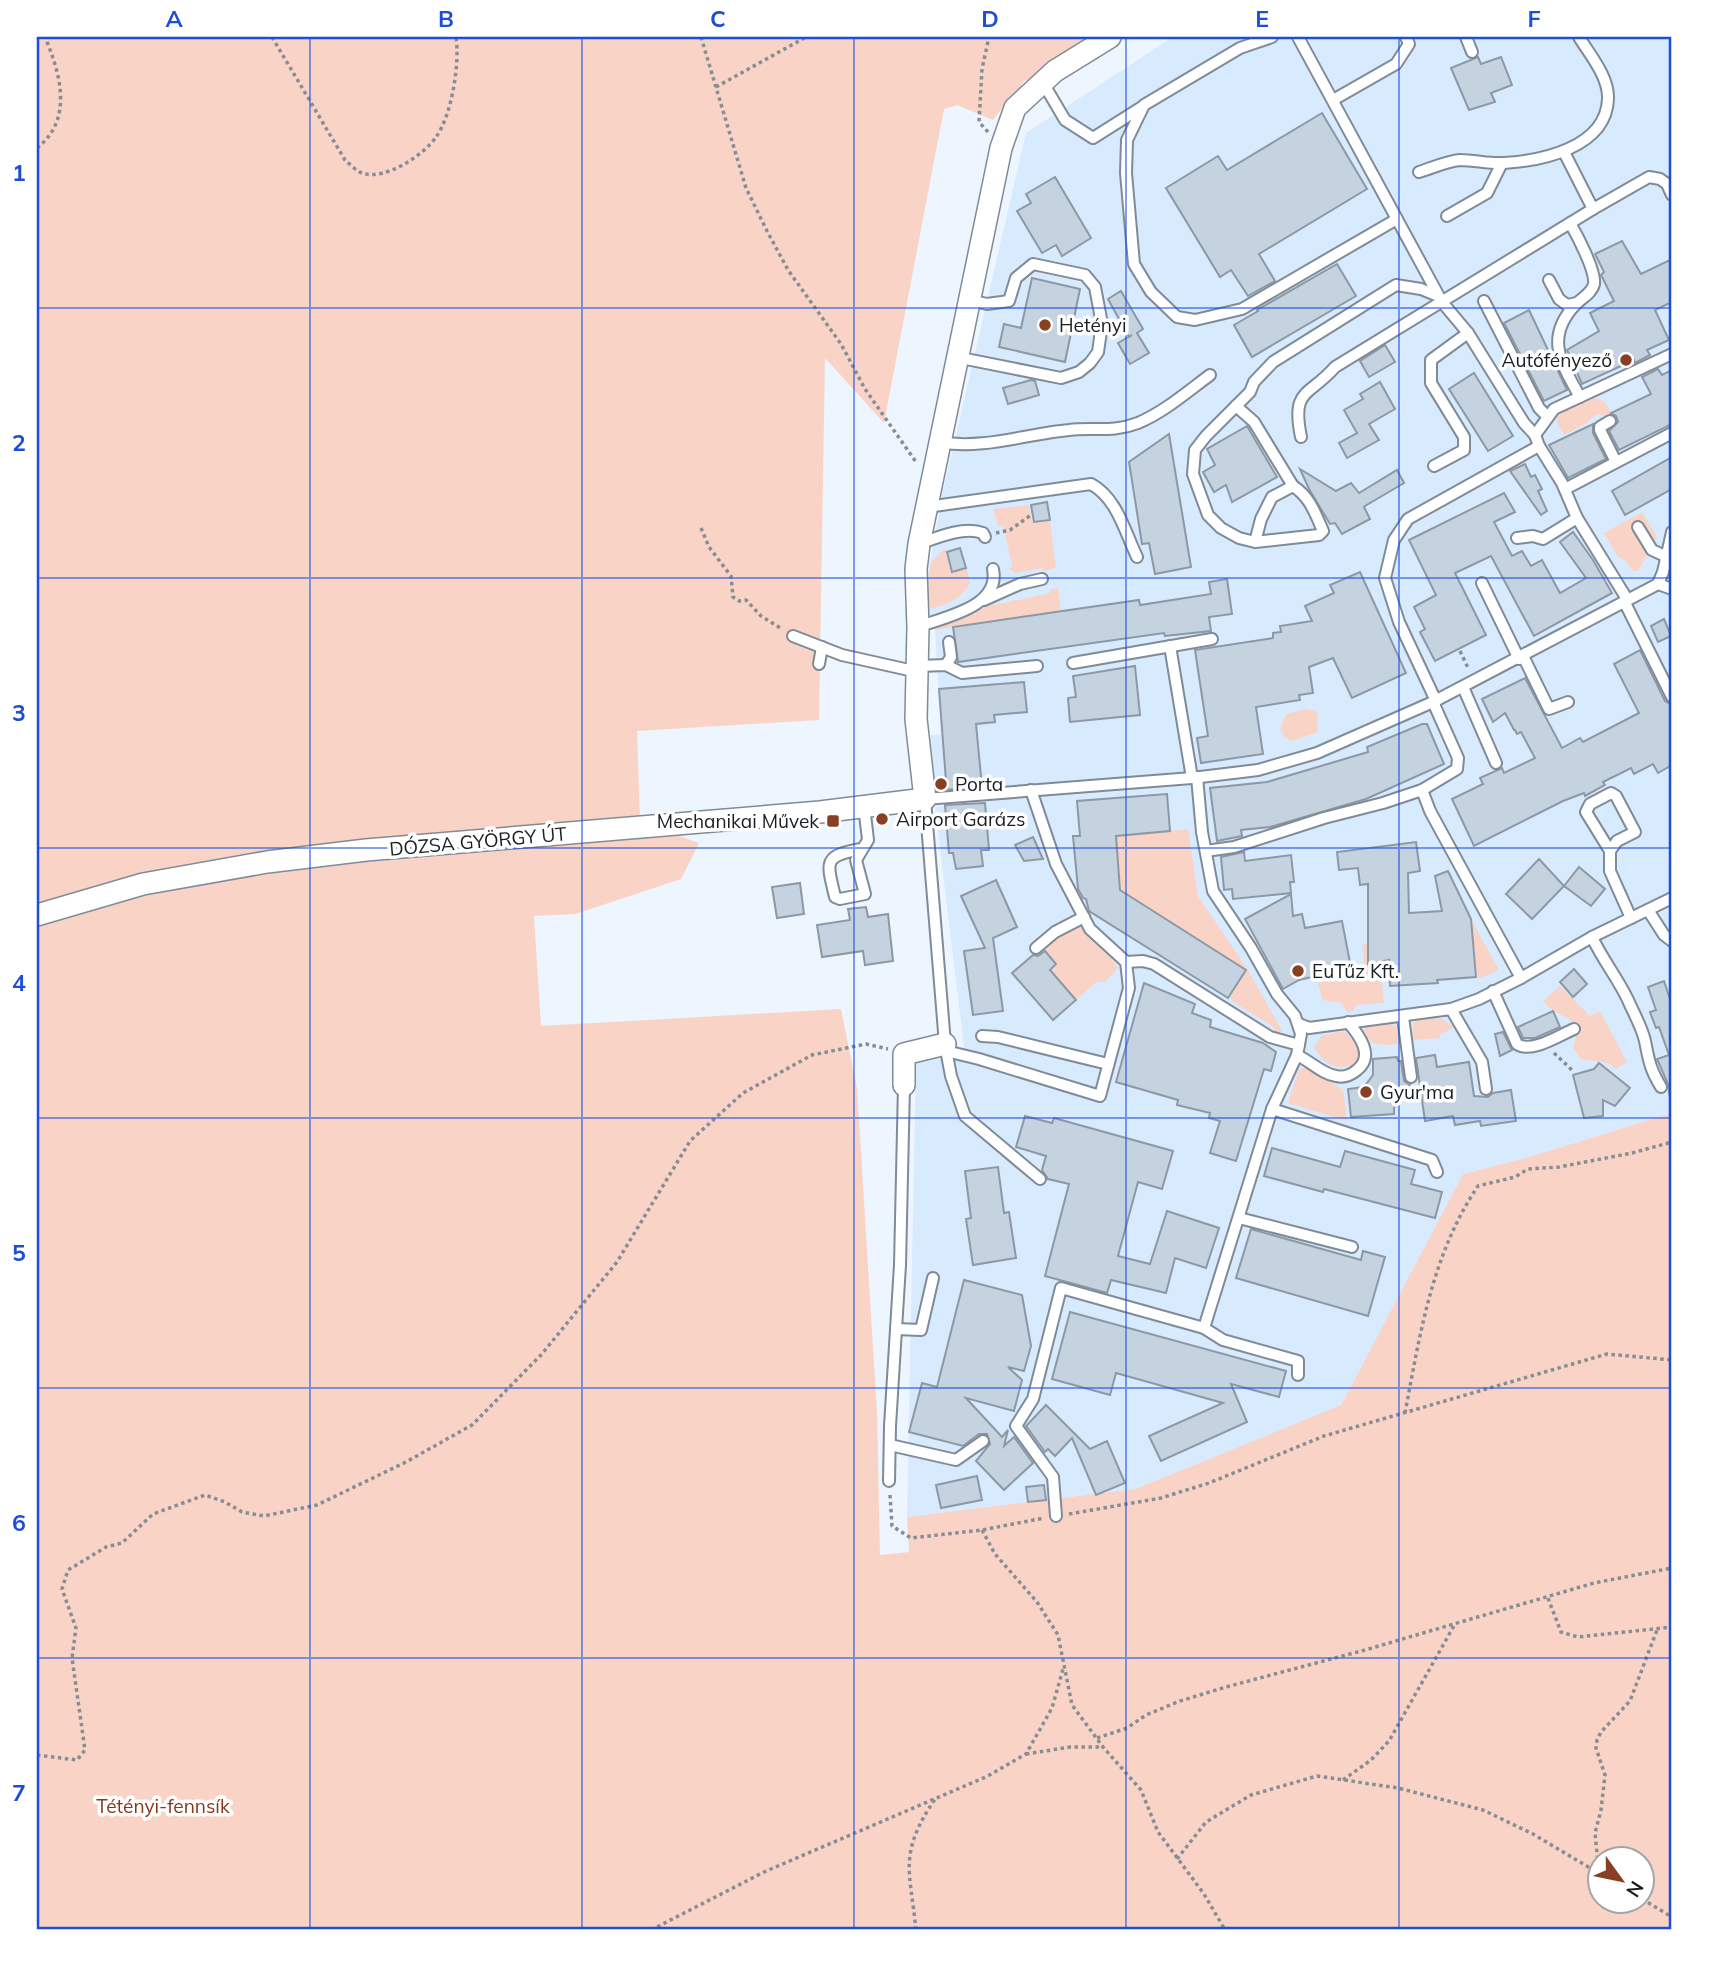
<svg xmlns="http://www.w3.org/2000/svg" width="1709" height="1967" viewBox="0 0 1709 1967" font-family="Mulish,sans-serif">
<rect width="100%" height="100%" fill="#edf5fe"/>
<!-- built -->
<path fill="#d8eafe" d="M1173,37H1672V1113L1529,1157L1463,1174L1341,1405L1135,1489L907,1517L916,1061L964,1047L935,807L948,805L945,788L932,789L926,736L941,734L935,628L924,610L930,562L943,491L1026,133Z"/>
<!-- green -->
<g fill="#f9d4c6" fill-rule="evenodd">
<path d="M37,37H1102L1023,82L1012,103L1002,108L993,120L957,105L944,109L884,423L825,358L819,720L637,731L640,822L699,843L681,879L575,914L534,916L541,1026L841,1009L857,1088L877,1412L880,1555L909,1552L907,1517L1135,1489L1341,1405L1463,1174L1529,1157L1672,1113V1930H37ZM1600,1858H1642V1900H1600Z"/>
<path d="M1598,398C1607,403 1611,408 1610,419L1599,414L1591,418L1587,423L1564,435L1556,420C1564,406 1583,400 1598,398Z"/>
<path d="M1029,505L1032,522L1050,520L1056,568L1044,571L1042,568L1016,573L1009,569L1012,565L1003,525L998,526L993,509Z"/>
<path d="M1642,512L1657,537L1638,571H1633L1625,560L1618,557L1604,533Z"/>
<path d="M945,548L952,573L967,569L970,583C962,599 942,608 925,609L931,562Z"/>
<path d="M1058,588L1061,611L935,630V628L988,606L1050,593V589Z"/>
<path d="M1306,709L1317,712L1318,732L1292,741L1285,738L1280,729L1286,714Z"/>
<path d="M1188,829L1198,896L1248,970L1282,1031L1276,1035L1273,1032L1275,1028L1232,1001L1230,995L1246,970L1120,890L1116,836Z"/>
<path d="M1472,921L1499,970L1478,979L1473,942L1445,923Z"/>
<path d="M1078,926C1095,930 1108,954 1118,968L1105,982H1096L1076,1000L1050,970L1056,964L1043,949L1072,927Z"/>
<path d="M1378,942L1384,1003L1356,1005L1352,1012H1347L1341,1003L1322,1000L1318,982L1365,971L1362,945Z"/>
<path d="M1560,986L1590,1016L1600,1011L1627,1062L1616,1069L1608,1063L1581,1059L1573,1048L1578,1027C1564,1012 1555,1016 1543,1001Z"/>
<path d="M1422,1017L1442,1019L1454,1027L1440,1035V1038L1413,1040L1412,1027L1417,1019Z"/>
<path d="M1388,1023L1398,1027L1400,1044C1383,1045 1368,1048 1364,1028Z"/>
<path d="M1345,1031C1354,1042 1363,1050 1355,1064C1334,1071 1325,1065 1314,1047L1322,1035Z"/>
<path d="M1309,1068L1343,1090L1347,1121L1288,1103L1299,1069Z"/>
</g>
<!-- building -->
<g fill="#c5d2e0" stroke="#8c98a5" stroke-width="2">
<path d="M1478,57L1481,64L1501,57L1512,85L1491,93L1495,102L1469,110L1451,68Z"/>
<path d="M1322,113L1367,189L1259,254L1275,281L1248,296L1231,270L1220,277L1166,188L1218,156L1227,170Z"/>
<path d="M1055,177L1091,238L1062,256L1056,245L1042,253L1017,211L1031,203L1026,194Z"/>
<path d="M1622,241L1641,274L1672,259V302L1655,310L1669,340L1647,350L1650,355L1635,363L1634,360L1582,384L1567,350L1599,331L1590,313L1614,301L1601,275L1604,272L1595,254Z"/>
<path d="M1337,264L1356,296L1252,357L1234,325L1258,311L1257,310Z"/>
<path d="M1032,278L1080,289L1065,362L999,347L1004,324L1021,328Z"/>
<path d="M1121,291L1143,329L1137,333L1149,353L1130,364L1118,343L1132,335L1129,337L1108,299Z"/>
<path d="M1529,310L1567,390L1544,401L1504,323Z"/>
<path d="M1385,345L1395,362L1369,377L1360,361Z"/>
<path d="M1658,369L1662,375L1672,370V424L1619,450L1609,431L1618,422L1616,416L1611,413L1651,394L1642,377Z"/>
<path d="M1474,373L1513,436L1488,451L1449,389Z"/>
<path d="M1031,380L1035,381L1039,395L1008,404L1003,388Z"/>
<path d="M1380,382L1395,409L1369,424L1379,440L1347,458L1339,443L1357,433L1344,410L1363,399L1360,394Z"/>
<path d="M1593,424V433L1606,459L1568,478L1549,445Z"/>
<path d="M1247,426L1277,477L1232,502L1226,485L1214,492L1203,472L1215,465L1207,449Z"/>
<path d="M1169,434L1191,567L1155,574L1149,543L1142,544L1129,462Z"/>
<path d="M1672,457V489L1625,515L1612,491Z"/>
<path d="M1525,464L1531,477L1535,475L1542,489L1538,491L1547,511L1541,515L1510,471Z"/>
<path d="M1300,469L1336,491L1351,483L1359,493L1397,470L1404,483L1365,506L1364,507L1370,519L1342,534L1335,523L1330,524L1309,489Z"/>
<path d="M1504,493L1515,512L1494,522L1512,556L1522,551L1531,566L1542,560L1560,593L1586,578L1560,542L1573,532L1593,560L1612,593L1534,636L1491,556L1455,573L1486,635L1435,661L1420,632L1425,629L1414,607L1436,595L1409,540Z"/>
<path d="M1047,502L1050,520L1034,522L1031,505Z"/>
<path d="M960,548L966,568L952,572L947,552Z"/>
<path d="M1360,572L1406,673L1352,698L1333,658L1309,667L1313,693L1299,695L1300,700L1256,707L1263,754L1201,763L1197,738L1208,736L1195,650L1273,638V633L1281,632L1280,626L1312,621L1305,606L1334,593L1330,585Z"/>
<path d="M1227,579L1232,614L1209,617L1211,631L1165,636L1164,633L958,662L953,627L1139,600L1140,605L1211,594L1209,582Z"/>
<path d="M1664,619L1671,636L1658,642L1651,626Z"/>
<path d="M1640,650L1665,701L1672,705V765L1658,773L1653,764L1634,774L1631,768L1603,782L1605,785L1585,796L1584,793L1563,801L1474,846L1452,799L1483,784L1480,778L1502,768L1504,773L1535,758L1521,732L1517,734L1515,730H1514L1505,713L1493,722L1482,699L1525,678L1562,748L1580,738L1583,742L1639,713L1614,664Z"/>
<path d="M1135,666L1140,715L1070,722L1068,698L1076,697L1073,676Z"/>
<path d="M1024,682L1027,712L994,715L995,722L976,724L982,787L944,790L943,781H946L939,689Z"/>
<path d="M1422,724H1427L1444,764L1366,799L1270,827L1241,830L1242,836L1217,841L1210,788L1267,782L1368,752L1367,747Z"/>
<path d="M1167,794L1170,831L1116,836L1120,890L1246,970L1228,998L1089,911L1086,899L1083,898L1078,889L1073,836H1080L1077,801Z"/>
<path d="M985,803L989,850H981L983,866L956,869L953,853H949L945,805Z"/>
<path d="M1033,837L1043,859L1024,861L1015,845Z"/>
<path d="M1416,842L1420,871L1408,873L1409,913L1442,911L1435,876L1448,871L1471,919L1476,977L1437,980L1438,983L1390,986L1389,960L1368,964V884L1360,885L1358,868L1339,870L1337,852Z"/>
<path d="M1244,852L1245,861L1291,855L1294,882H1290L1291,893L1233,899L1232,889L1224,890L1221,857Z"/>
<path d="M1539,859L1564,886L1532,919L1506,894Z"/>
<path d="M1579,867L1605,889L1591,906L1564,886Z"/>
<path d="M996,880L1017,927L993,938L1003,1011L973,1015L964,951L985,948L961,896Z"/>
<path d="M800,883L804,914L777,918L772,887Z"/>
<path d="M1291,894L1293,916L1302,914L1305,928L1342,921L1351,968L1299,980L1283,989L1245,919Z"/>
<path d="M866,907L868,917L888,914L893,961L865,965L863,951L822,957L817,925L850,920L848,909Z"/>
<path d="M1045,951L1056,964L1050,970L1076,1000L1053,1020L1012,973L1033,955L1038,956Z"/>
<path d="M1574,969L1587,984L1573,997L1560,982Z"/>
<path d="M1664,981L1672,1005V1098H1670L1668,1084L1657,1059L1669,1055L1659,1027L1656,1028L1650,1012L1656,1010L1648,987Z"/>
<path d="M1144,983L1195,1004L1192,1013L1211,1020L1210,1027L1263,1043L1276,1052L1271,1071L1264,1069L1236,1161L1210,1153L1220,1121L1209,1118L1210,1113L1177,1105L1178,1100L1116,1082Z"/>
<path d="M1553,1011L1560,1027L1535,1038H1523L1518,1027Z"/>
<path d="M1503,1032L1512,1050L1500,1056L1495,1034Z"/>
<path d="M1435,1055L1437,1067L1469,1062L1474,1096L1488,1097L1493,1093L1511,1090L1516,1121L1481,1126L1480,1121L1455,1125L1453,1116L1425,1121L1416,1058Z"/>
<path d="M1397,1057L1398,1061H1401L1404,1081L1410,1085L1394,1108V1114L1351,1117L1348,1089L1364,1087L1373,1075V1059Z"/>
<path d="M1599,1063L1630,1088L1615,1106L1603,1100V1116L1584,1118L1573,1075L1594,1069Z"/>
<path d="M1025,1116L1052,1123L1054,1118L1173,1151L1162,1189L1138,1182L1118,1256L1150,1264L1167,1211L1219,1228L1206,1268L1175,1258L1166,1293L1111,1280L1107,1293L1045,1276L1069,1184L1048,1179L1042,1170L1046,1156L1016,1147Z"/>
<path d="M1272,1148L1340,1167L1345,1151L1415,1170L1411,1184L1442,1192L1435,1218L1324,1189L1323,1192L1264,1176Z"/>
<path d="M998,1167L1004,1213L1009,1212L1016,1258L973,1265L966,1219L971,1218L965,1171Z"/>
<path d="M1251,1229L1361,1260L1363,1251L1385,1257L1368,1316L1236,1278Z"/>
<path d="M964,1280L1022,1295L1031,1346L1024,1371L1008,1367L1022,1380L1014,1411L966,1398L1002,1437L1008,1430L1004,1446L1014,1437L1033,1463L1004,1490L976,1461L990,1444L987,1434H979L963,1446L909,1432L922,1383L937,1387Z"/>
<path d="M1070,1312L1286,1371L1279,1397L1231,1384L1247,1422L1161,1461L1149,1436L1223,1403L1116,1373L1110,1395L1052,1379Z"/>
<path d="M1046,1405L1090,1449L1107,1441L1125,1483L1096,1495L1072,1438L1055,1456L1048,1449L1045,1452L1026,1426Z"/>
<path d="M977,1476L982,1500L941,1508L936,1485Z"/>
<path d="M1044,1485L1046,1500L1028,1502L1026,1487Z"/>
</g>
<g fill="none" stroke-linecap="round" stroke-linejoin="round">
<defs>
<g id="service">
<path d="M1272,37L1240,48L1144,105L1127,140L1126,173L1134,264L1151,292L1177,317L1195,320L1242,309L1397,219"/>
<path d="M1298,37L1442,302L1468,333L1524,423L1535,435"/>
<path d="M1466,37L1472,52"/>
<path d="M1042,81L1065,120L1093,138L1142,107"/>
<path d="M1333,100L1396,64L1409,44L1406,37"/>
<path d="M1564,152L1593,209"/>
<path d="M1419,172C1432,168 1447,161 1460,160C1475,160 1489,164 1503,163C1541,161 1606,148 1608,99C1609,77 1590,55 1579,37"/>
<path d="M1447,216L1487,193L1502,163"/>
<path d="M1570,223C1577,235 1596,271 1594,284C1592,293 1582,298 1576,304C1544,337 1561,363 1580,397"/>
<path d="M1549,280L1559,299L1567,305L1577,303"/>
<path d="M1484,301L1539,408L1547,416"/>
<path d="M956,357L1061,378L1079,372L1090,363L1098,352L1102,324L1095,287L1085,275L1033,264L1016,278L1009,301L987,304L969,300"/>
<path d="M1236,406L1254,422L1293,486"/>
<path d="M1610,421L1600,427V430L1616,462"/>
<path d="M1301,437C1291,388 1309,397 1335,367L1593,209L1649,177L1660,179L1667,184L1672,195"/>
<path d="M940,442C982,450 1026,434 1069,430C1094,427 1112,433 1138,423C1164,412 1187,392 1210,375"/>
<path d="M1434,466L1464,450V437L1431,383V360L1468,333"/>
<path d="M1565,489L1672,433"/>
<path d="M927,507L1091,484C1117,498 1125,532 1137,557"/>
<path d="M1638,527L1652,550L1665,556"/>
<path d="M1517,538L1533,536L1543,539L1577,518"/>
<path d="M1255,542L1261,519L1272,497L1293,486C1310,497 1315,513 1323,531L1319,535L1255,542L1239,538L1221,528L1208,515L1193,474L1195,450L1206,436L1250,392L1254,382L1273,362L1396,285L1421,289L1438,296"/>
<path d="M919,544C938,537 964,526 983,533L985,537"/>
<path d="M1482,583L1519,659"/>
<path d="M1658,584L1663,572L1672,532"/>
<path d="M1627,599L1577,518L1562,483L1539,446L1535,435L1554,409L1672,354"/>
<path d="M984,600L1020,584L1042,579"/>
<path d="M1624,601L1672,697"/>
<path d="M918,627C944,617 1001,607 993,569"/>
<path d="M793,636L842,655L918,672"/>
<path d="M1170,646L1192,778"/>
<path d="M1523,656L1549,709L1568,702"/>
<path d="M1073,663L1212,639"/>
<path d="M819,664L822,647"/>
<path d="M946,665L951,657L949,642"/>
<path d="M918,666L946,665L962,673L1037,666"/>
<path d="M1463,687L1496,763"/>
<path d="M1436,701L1399,622L1385,578L1394,540L1408,519L1539,446"/>
<path d="M1422,790L1430,811L1521,978"/>
<path d="M861,849C822,856 827,862 835,897L840,899L865,894L856,860L868,840L864,806"/>
<path d="M1206,851L1234,847L1324,818L1383,803L1422,790L1457,769L1458,758L1433,702"/>
<path d="M1610,851L1617,841L1635,832L1616,796L1611,793L1590,804L1586,812L1610,851V871L1631,918"/>
<path d="M1648,910L1664,935L1672,941"/>
<path d="M1592,937C1602,959 1617,977 1628,1000C1633,1012 1642,1027 1645,1041C1649,1061 1650,1069 1661,1087"/>
<path d="M1036,948L1055,932L1084,917"/>
<path d="M1126,962L1143,961L1154,964L1270,1037L1299,1045"/>
<path d="M1493,991L1517,1044C1531,1054 1560,1035 1574,1029"/>
<path d="M1451,1009L1482,1062L1486,1089"/>
<path d="M1403,1017L1411,1077"/>
<path d="M1299,1024L1309,1028L1451,1009L1479,999L1521,978L1592,937L1672,898"/>
<path d="M982,1036L998,1037L1108,1064"/>
<path d="M946,1051L979,1059L1100,1096L1129,988L1126,962L1090,929L1056,864L1031,790"/>
<path d="M1297,1055C1310,1061 1322,1074 1336,1076C1344,1078 1351,1075 1357,1070C1375,1056 1359,1035 1348,1022"/>
<path d="M1272,1109L1432,1160L1437,1172"/>
<path d="M1040,1179L965,1116L951,1076L945,1044L925,799L1192,778L1258,770L1317,753L1433,702L1658,584L1672,589"/>
<path d="M1239,1218L1352,1247"/>
<path d="M1204,1328L1223,1340L1298,1361V1375"/>
<path d="M896,1329L921,1330L933,1278"/>
<path d="M890,1445L956,1460L983,1441"/>
<path d="M889,1481L890,1426L900,1265L904,1085"/>
<path d="M1056,1516L1053,1477L1016,1426L1033,1399L1061,1288L1204,1328L1272,1109L1297,1055L1301,1034L1295,1016L1277,994L1251,948L1213,891L1202,832L1197,777"/>
</g>
<g id="minor">
<path d="M37,915L143,884L267,862L366,850L820,812L925,799L916,719L918,627L916,569L919,544L1001,148L1015,108L1055,71L1110,37"/>
<path d="M904,1085V1054L945,1044"/>
</g>
</defs>
<!-- service casing -->
<use href="#service" stroke="#7f8b97" stroke-width="14"/>
<!-- minor casing -->
<use href="#minor" stroke="#7f8b97" stroke-width="24"/>
<!-- path -->
<g stroke="#878d95" stroke-width="3.5" stroke-dasharray="3.5 3.5" stroke-linecap="butt">
<path d="M272,37L345,160C350,164 356,171 362,173C385,181 424,155 436,137C452,115 460,62 456,37"/>
<path d="M701,37L746,188L767,231L788,270L841,344L865,389L916,462"/>
<path d="M716,87L806,37"/>
<path d="M988,132L979,122L982,69L989,37"/>
<path d="M37,148C74,119 60,73 45,37"/>
<path d="M701,528L709,547L731,576L733,597L739,601L746,600L761,616L782,629"/>
<path d="M996,533L1010,530L1031,515"/>
<path d="M1460,651L1469,670"/>
<path d="M1554,1053L1574,1072"/>
<path d="M1405,1413C1420,1334 1432,1254 1478,1186L1515,1177L1528,1169L1559,1167L1632,1153L1672,1142"/>
<path d="M890,1495L892,1526L911,1538L982,1530L1044,1518"/>
<path d="M1069,1514L1161,1498L1209,1483L1324,1436L1607,1354L1672,1360"/>
<path d="M982,1530L995,1554L1037,1602L1058,1635L1072,1705L1103,1747L1141,1790L1158,1832L1204,1894L1225,1930"/>
<path d="M1548,1598L1561,1632L1578,1637L1672,1627"/>
<path d="M1097,1738L1127,1728L1146,1715L1180,1701L1226,1687L1365,1650L1594,1583L1672,1568"/>
<path d="M1026,1754L1070,1747H1103"/>
<path d="M37,1755L77,1760L85,1750L72,1658L76,1628L62,1589L68,1570L106,1547L122,1543L153,1514L205,1495L225,1502L242,1512L264,1516L317,1505L406,1462L472,1425L541,1355L617,1262L690,1141L743,1093L812,1055L866,1044L888,1049"/>
<path d="M1343,1780L1371,1760L1389,1741L1455,1624"/>
<path d="M1177,1859L1206,1822L1251,1795L1317,1776L1398,1788L1483,1810L1533,1834L1600,1874"/>
<path d="M1599,1873L1595,1833L1601,1810L1605,1775L1596,1748L1597,1740L1601,1732L1630,1701L1657,1630"/>
<path d="M1642,1899L1672,1917"/>
<path d="M651,1930L764,1872L988,1776L1026,1754L1052,1708L1063,1669"/>
<path d="M916,1930C910,1870 898,1854 935,1799"/>
</g>
<!-- service -->
<use href="#service" stroke="#fff" stroke-width="10"/>
<!-- minor -->
<use href="#minor" stroke="#fff" stroke-width="21"/>
</g>
<!-- grid -->
<path fill="none" stroke="#1d4ed8" stroke-width="2" stroke-opacity="0.55" d="M310,37V1930M582,37V1930M854,37V1930M1126,37V1930M1399,37V1930M37,308H1672M37,578H1672M37,848H1672M37,1118H1672M37,1388H1672M37,1658H1672"/>
<!-- markers -->
<g fill="#883f22" stroke="#fff" stroke-width="2.5">
<circle cx="1045" cy="325" r="7"/>
<circle cx="1626" cy="360" r="7"/>
<circle cx="941" cy="784" r="7"/>
<circle cx="882" cy="819" r="7"/>
<rect x="826" y="814" width="14" height="14" rx="3.5"/>
<circle cx="1298" cy="971" r="7"/>
<circle cx="1366" cy="1092" r="7"/>
</g>
<g text-anchor="middle" dominant-baseline="central" stroke-width="7" stroke-linejoin="round" paint-order="stroke">
<!-- poi labels -->
<g font-size="19" fill="#191e23" stroke="#fff" text-anchor="start">
<text x="1059" y="325">Hetényi</text>
<text x="1612" y="360" text-anchor="end">Autófényező</text>
<text x="955" y="784">Porta</text>
<text x="896" y="819">Airport Garázs</text>
<text x="819" y="821" text-anchor="end">Mechanikai Művek</text>
<text x="1312" y="971">EuTűz Kft.</text>
<text x="1380" y="1092">Gyur'ma</text>
</g>
<!-- street labels -->
<g font-size="19" fill="#191e23" stroke="#fff">
<text transform="translate(478 841) rotate(-5)">DÓZSA GYÖRGY ÚT</text>
</g>
<!-- park labels -->
<g font-size="19" fill="#853816" stroke="#fff">
<text x="163" y="1806">Tétényi-fennsík</text>
</g>
</g>
<!-- border -->
<rect width="1709" height="1967" fill="none" stroke="#ffffff" stroke-width="77"/>
<!-- north arrow -->
<g transform="translate(1621 1880) rotate(123)"><circle r="33" fill="#ffffff" stroke="#a3a5a7" stroke-width="2"/>
<path d="M0-5L12 26L0 18L-12 26Z" fill="#883f22"/>
<text y="-10" font-size="19" font-weight="bold" text-anchor="middle" fill="#191e23">N</text>
</g>
<rect x="38" y="38" width="1632" height="1890" fill="none" stroke="#1d4ed8" stroke-width="2.5"/>
<g font-size="23" text-anchor="middle" font-weight="bold" fill="#1d4ed8">
<text x="174" y="27">A</text>
<text x="446" y="27">B</text>
<text x="718" y="27">C</text>
<text x="990" y="27">D</text>
<text x="1262" y="27">E</text>
<text x="1534" y="27">F</text>
<text x="19" y="181">1</text>
<text x="19" y="451">2</text>
<text x="19" y="721">3</text>
<text x="19" y="991">4</text>
<text x="19" y="1261">5</text>
<text x="19" y="1531">6</text>
<text x="19" y="1801">7</text>
</g>
</svg>
